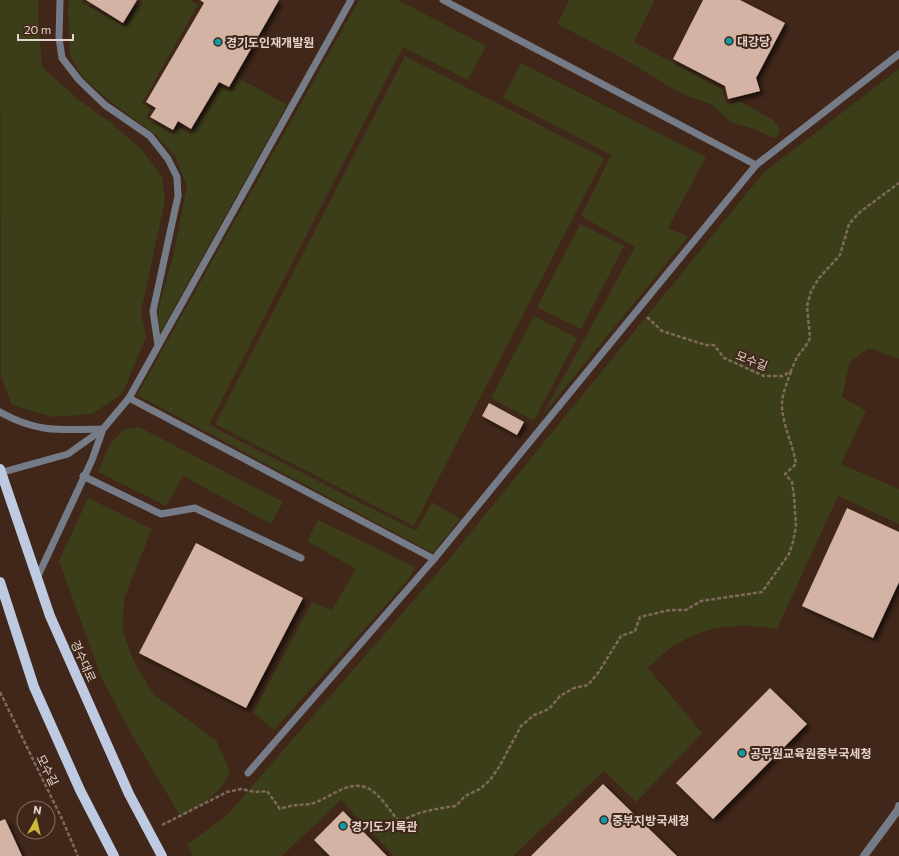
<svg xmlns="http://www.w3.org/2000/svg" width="899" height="856" viewBox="0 0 899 856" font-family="Commissioner,'Noto Sans KR',sans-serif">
<defs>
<filter id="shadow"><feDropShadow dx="3.5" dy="3.5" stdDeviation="2" flood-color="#0009"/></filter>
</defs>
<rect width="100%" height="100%" fill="#40271a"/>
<!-- green -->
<g fill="#3b3e18">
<path d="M0,0H39L38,13L42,67L79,100L111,123L142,150L162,177L165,200L141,312L146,337L123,393L92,414L52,417L12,405L1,377Z"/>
<path d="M69,0H82L81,2L126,27L142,0H190L198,5L142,103L151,109L146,118L173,134L179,127L192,134L221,87L231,92L239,78L287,105L160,333L158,311L174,252L187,186L175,156L155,134L108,100L82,76L70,56L68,10Z"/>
<path d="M359,0H398L486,46L468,80L403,47L209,425L416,531L432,502L460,519L433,553L137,395Z"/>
<path d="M569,0H655L634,42L722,89L727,105L739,101L773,120L780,129L778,136L773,138L755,129L732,123L711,104L682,94L624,59L557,24Z"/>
<path d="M405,56L604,158L414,526L215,424Z"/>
<path d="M521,63L706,157L668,228L688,237L542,416L635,247L581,216L611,155L503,98Z"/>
<path d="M899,69V359L869,348L850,362L842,397L866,411L841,464L899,489V524L838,496L777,629C738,623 705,625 672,647C663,653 656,661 648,668L702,733L636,802L604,771L513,856H394L341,800L282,856H193L187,845L227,815L445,564L764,172Z"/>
<path d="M580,224L624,246L581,329L537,307Z"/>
<path d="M534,316L577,338L534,421L491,398Z"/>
<path d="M139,427L283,502L271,524L183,476L166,506L98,472L110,444L123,430Z"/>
<path d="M88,498L152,529L124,599L123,631L133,660L154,695L216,740L230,772C219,796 203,804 181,817L132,735L102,679L59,561Z"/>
<path d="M318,520L415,567L409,579L274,730L253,713L312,602L332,610L356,569L307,541Z"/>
</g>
<!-- building -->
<g fill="#d3b3a3" filter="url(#shadow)">
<path d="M86,0H137L123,23Z"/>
<path d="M200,0H279L229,87L219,82L191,129L178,121L173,130L150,117L156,108L146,102L204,3Z"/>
<path d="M703,0H740L785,23L756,78L760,91L728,99L725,86L673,59Z"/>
<path d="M489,403L524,422L517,435L482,416Z"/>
<path d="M847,508L899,532V582L873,638L802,606Z"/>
<path d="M196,543L303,598L246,708L139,653Z"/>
<path d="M770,688L807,724L713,819L676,783Z"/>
<path d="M603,784L677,856H531Z"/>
<path d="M343,811L387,856H330L314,840Z"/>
<path d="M5,819L22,856H0V821Z"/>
</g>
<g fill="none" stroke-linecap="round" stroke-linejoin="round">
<!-- path -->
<g stroke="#7f695d" stroke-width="2.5" stroke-dasharray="4 2" stroke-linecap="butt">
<path d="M647,317L662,331L706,345H714L724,358L764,376H783L791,371L797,357L807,344L810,338L807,306L811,291L819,278L840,255L849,224L860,212L899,183"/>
<path d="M0,692L62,819L78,856"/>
<path d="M162,825L227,792L241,789L255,792L267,791L280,809C291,805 299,805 310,804C327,801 350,776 371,790C383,798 390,812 400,822C418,811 435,809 456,806L465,796L480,789L490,780L499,767L521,726L534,715L549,709L560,696L574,688L588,685L598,673L621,636L635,631L640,617L670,610H686L701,601L762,592L789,554L793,542L796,526L794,496L792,482L785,474L796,464C793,444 782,424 782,404C782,393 788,381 791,371"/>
</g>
<!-- service -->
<g stroke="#757c88" stroke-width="7">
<path d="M60,0L59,38L62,58L79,80L105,105L150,136L168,159L177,177L178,196L153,311L158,345"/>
<path d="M443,0L756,165"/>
<path d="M129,398L434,559L756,165L899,54"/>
<path d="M0,412C37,433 61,430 102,429"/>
<path d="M0,473L68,454L103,429L129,398L351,0"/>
<path d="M83,476L161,514L195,508L301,558"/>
<path d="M37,578L92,460L103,429"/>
<path d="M248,773L434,559"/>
</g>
<!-- minor -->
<path stroke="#757c88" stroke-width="8" d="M864,856L898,810L899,806"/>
<!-- primary -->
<g stroke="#bdcae2" stroke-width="10">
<path d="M0,469L50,616L129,794L162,856"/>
<path d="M0,582L34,687L80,790L114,856"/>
</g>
</g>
<!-- markers -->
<g fill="#0f9aa8" stroke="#40271a" stroke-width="1.5">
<circle cx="729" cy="41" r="4"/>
<circle cx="218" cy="42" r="4"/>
<circle cx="742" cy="753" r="4"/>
<circle cx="604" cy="820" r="4"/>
<circle cx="343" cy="826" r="4"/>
</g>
<g text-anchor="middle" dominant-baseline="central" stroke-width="4" stroke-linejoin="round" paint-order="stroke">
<!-- poi labels -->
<g font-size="12" font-weight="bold" fill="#e4d3cb" stroke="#40271a" text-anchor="start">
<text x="737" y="41">대강당</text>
<text x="226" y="42">경기도인재개발원</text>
<text x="750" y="753">공무원교육원중부국세청</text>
<text x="612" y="820">중부지방국세청</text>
<text x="351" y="826">경기도기록관</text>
</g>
<!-- street labels -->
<g font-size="12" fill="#e4d3cb" stroke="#40271a">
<text transform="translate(752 360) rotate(21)">모수길</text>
<text transform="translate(84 661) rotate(66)">경수대로</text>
<text transform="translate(48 770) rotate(63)">모수길</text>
</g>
</g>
<!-- north arrow -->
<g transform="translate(36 820) rotate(8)"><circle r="19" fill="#40271a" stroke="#826c61"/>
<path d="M0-3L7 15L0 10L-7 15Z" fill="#cfb837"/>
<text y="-6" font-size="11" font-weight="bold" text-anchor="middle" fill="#e4d3cb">N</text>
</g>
<!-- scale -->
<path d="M18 34v6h55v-6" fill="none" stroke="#e4d3cb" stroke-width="2"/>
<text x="24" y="34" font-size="12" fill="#e4d3cb" stroke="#40271a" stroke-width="3" paint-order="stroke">20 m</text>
</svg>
